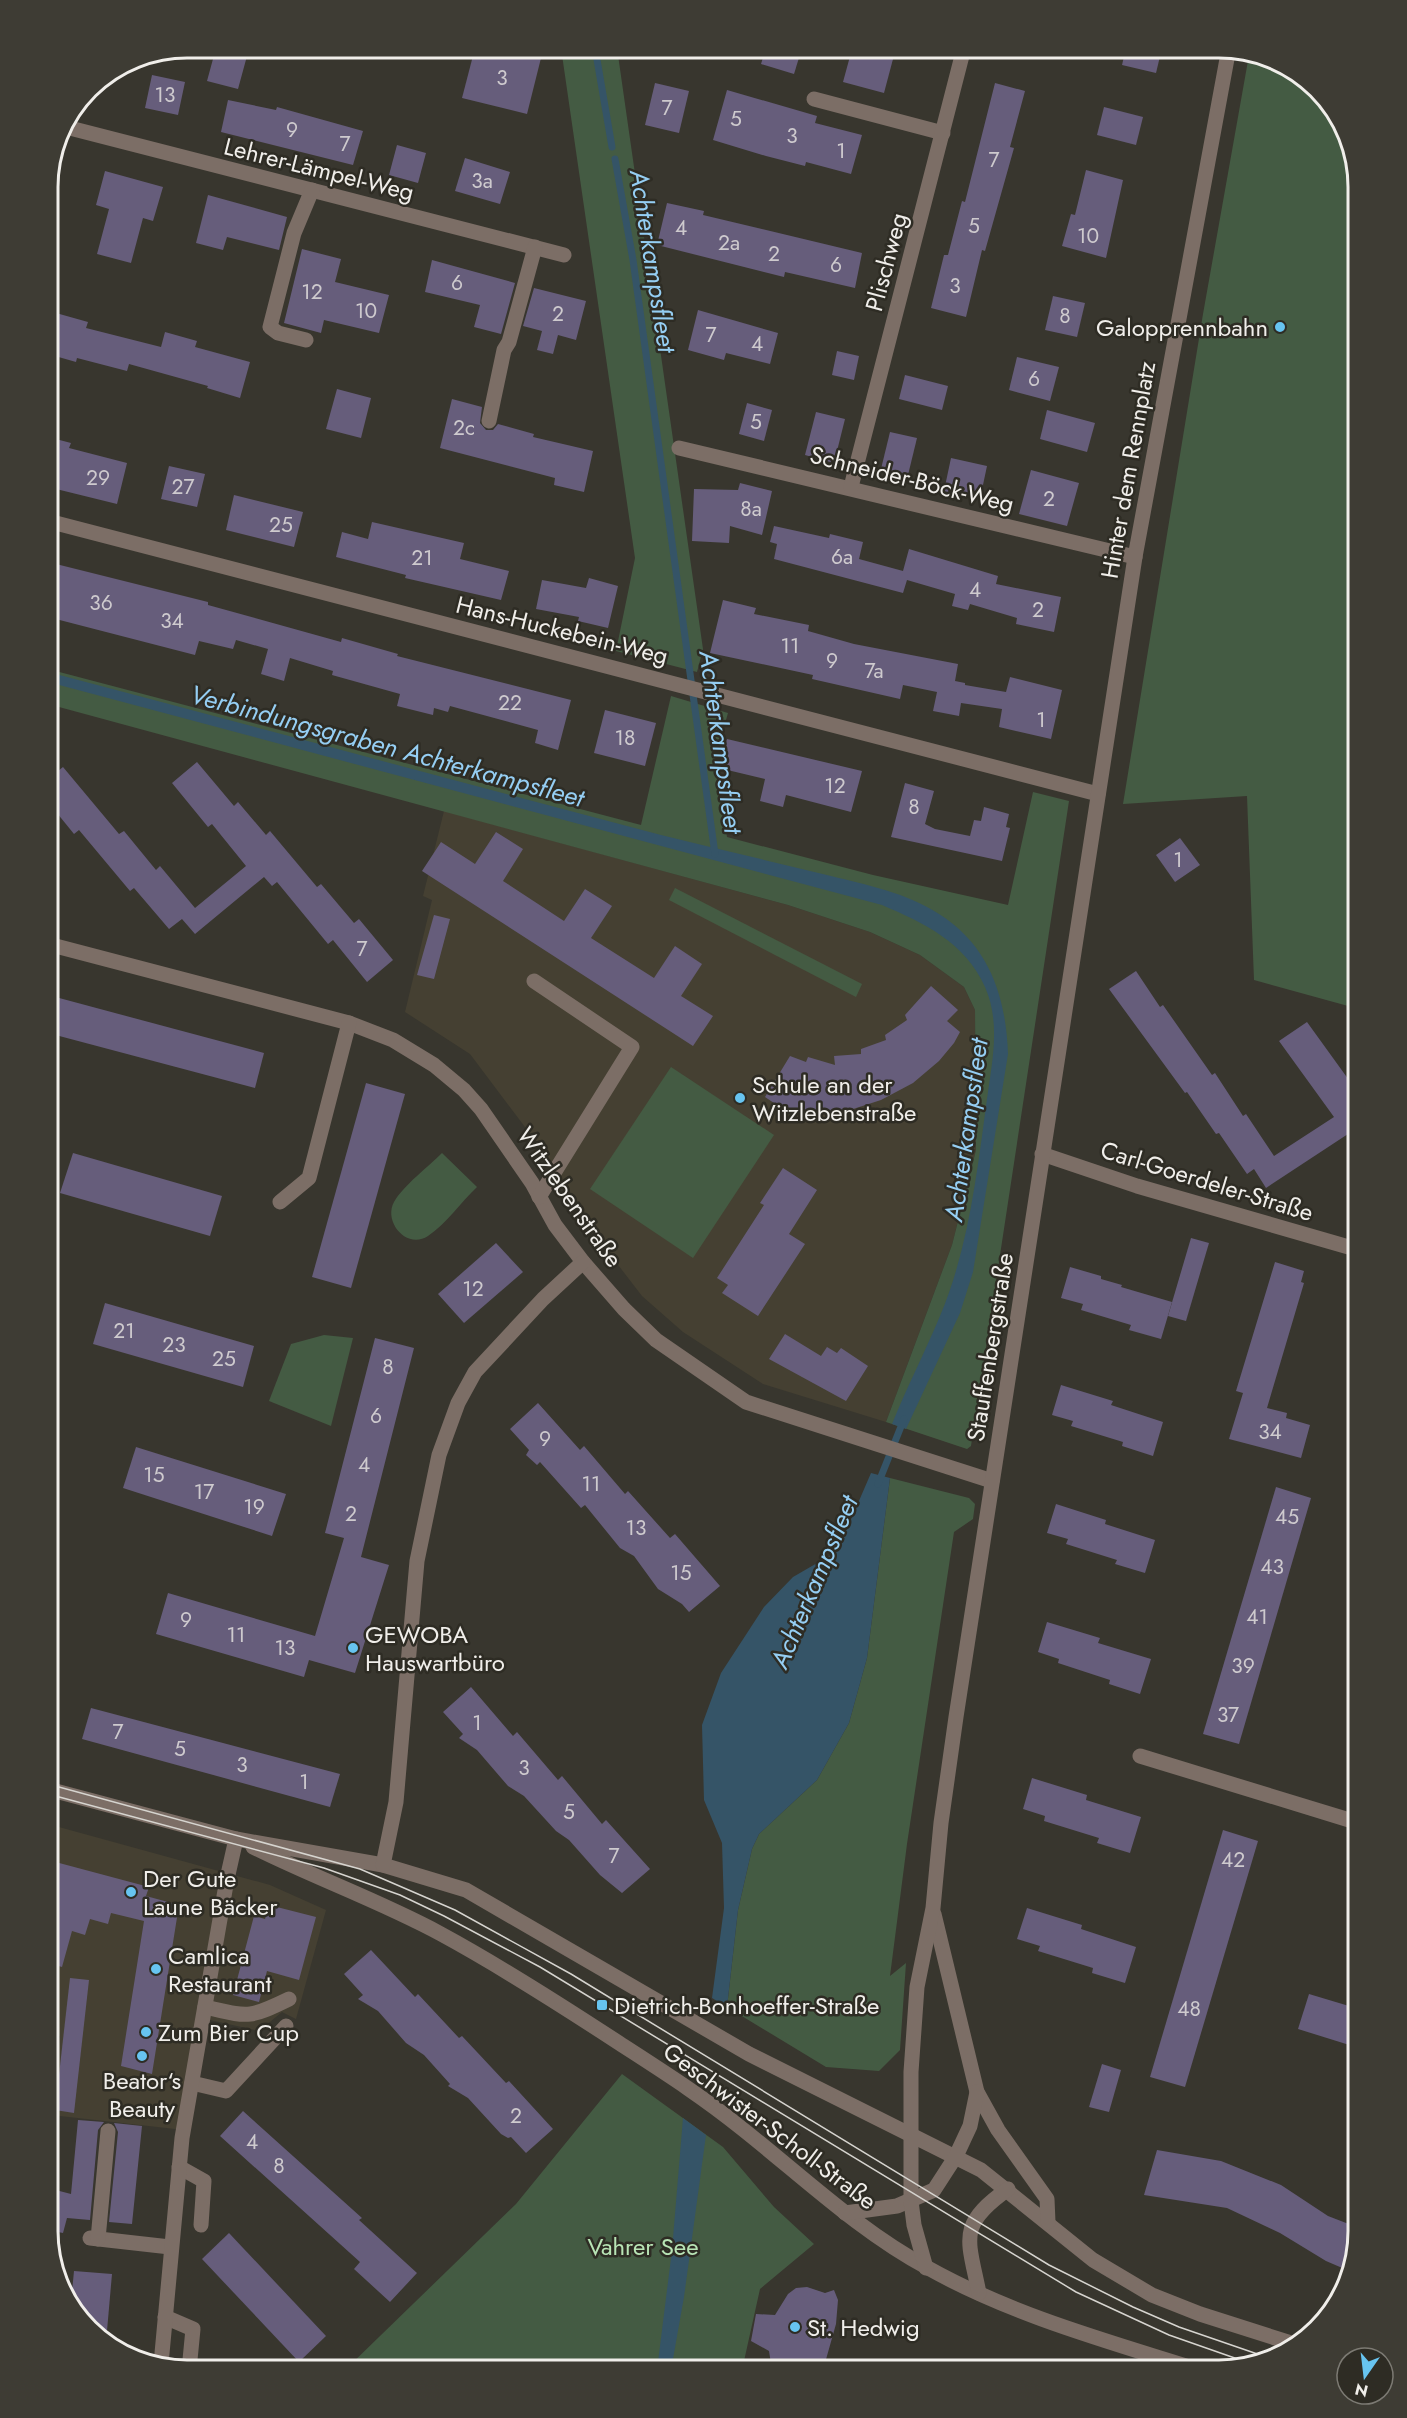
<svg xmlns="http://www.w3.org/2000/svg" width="1407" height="2418" viewBox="0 0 1407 2418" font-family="Jost,sans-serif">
<rect width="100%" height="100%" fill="#38362e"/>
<!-- built -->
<g fill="#454032">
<path d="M444,811L788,905L870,932L920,955L964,987L975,1010L976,1150L952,1245L886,1422L763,1384L683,1332L642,1296L592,1231L537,1143L470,1054L405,1012L432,900L423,896Z"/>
<path d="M48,1824L270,1885L326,1910L296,2019L282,2012L259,2031L201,2018L184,2130L51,2115L60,2036L48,2034Z"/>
</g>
<!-- green -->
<g fill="#445b43">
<path d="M561,48H617L703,649L697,672L616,651L635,558Z"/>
<path d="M1249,55L1297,72L1345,126L1359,188V1009L1254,980L1247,796L1123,804L1203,314Z"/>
<path d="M48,669L641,825L671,696L728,713L715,759L727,837L873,875L1008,905L1033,792L1069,801L971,1446L967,1449L886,1422L952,1245L976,1150L975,1010L964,987L920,955L870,932L788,905L48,704Z"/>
<path d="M675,888L862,984L856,997L669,900Z"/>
<path d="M671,1067L774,1135L693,1258L590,1189Z"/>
<path d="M442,1153L477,1187C461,1202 446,1224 428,1236C407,1250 383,1222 394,1202C403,1186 429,1166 442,1153Z"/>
<path d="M324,1335L353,1338L331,1426L269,1401L291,1344Z"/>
<path d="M890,1478L969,1498L975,1504L973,1519L954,1532L907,1844L890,1976L906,1963L900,2050L879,2071L826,2067L727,2007L738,1910L752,1849L759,1834L817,1780L849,1723L867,1658Z"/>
<path d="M622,2074L723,2147L774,2207L814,2244L760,2289L742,2370H345L516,2204Z"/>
</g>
<!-- water -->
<g fill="#355467">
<path d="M48,672C252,726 456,781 661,835C717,849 774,862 831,876C867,885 907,893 939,914C990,946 1006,998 1008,1054L973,1272L960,1313L906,1429L892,1424C907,1387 925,1352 940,1316C969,1247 977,1172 987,1099C992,1062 1001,1023 985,987C965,942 924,923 882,905L48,682Z"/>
<path d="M871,1473L890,1478L867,1658L849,1723L817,1780L759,1834L752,1849L738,1910L727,2007L712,1998L724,1908L722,1843L704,1800L702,1725L721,1673L764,1607L793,1577L831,1555L843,1538Z"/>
<path d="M683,2118L706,2135L684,2297L671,2370H657L672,2250Z"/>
</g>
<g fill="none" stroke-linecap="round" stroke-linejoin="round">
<!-- stream -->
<g stroke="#355467" stroke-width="7">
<path d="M595,48L612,147"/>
<path d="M615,159L633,260L715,854"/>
<path d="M878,1484L904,1419"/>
</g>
</g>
<!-- building -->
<g fill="#665d7b">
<path d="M216,48L247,56L238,89L207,81Z"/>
<path d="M475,48H503L541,58L527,114L462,98Z"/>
<path d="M766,48H802L794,74L761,64Z"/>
<path d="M1126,48H1162L1156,73L1122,65Z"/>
<path d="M852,49L893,59L884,93L843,82Z"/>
<path d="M152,75L185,82L178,115L145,108Z"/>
<path d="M655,83L689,91L679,133L645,125Z"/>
<path d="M995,83L1025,91L1010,147L1014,148L985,251L982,250L966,317L931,308L944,255H948L962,201L965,202Z"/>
<path d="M727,90L817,116L815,123L862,135L851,174L806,162L805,166L766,156L713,140Z"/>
<path d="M228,100L276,110L277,107L363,131L353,165L221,132Z"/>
<path d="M1104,107L1143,117L1136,145L1097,135Z"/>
<path d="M397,145L426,153L418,183L389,175Z"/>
<path d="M465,158L510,172L500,204L455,191Z"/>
<path d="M1086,170L1123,180L1106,258L1062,246L1071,214L1075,215Z"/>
<path d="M105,171L163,187L153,221L143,218L131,263L97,254L109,209L96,205Z"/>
<path d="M208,195L287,217L279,250L227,237L223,250L196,243Z"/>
<path d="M667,203L704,211L703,215L862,253L855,288L785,272L784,277L657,245Z"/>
<path d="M302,249L341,259L335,282L389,295L379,333L324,320L321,333L284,323Z"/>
<path d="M432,260L515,283L501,334L474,327L480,305L425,292Z"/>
<path d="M534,288L586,301L576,340L558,335L553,354L537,350L542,331L523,326Z"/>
<path d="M1053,296L1085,303L1077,337L1045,330Z"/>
<path d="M698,310L778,333L770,364L726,353L724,360L688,350Z"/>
<path d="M56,313L88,322L86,328L161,347L165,332L197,341L195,347L250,362L240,398L207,388L208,386L129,364L127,371L77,358L76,362L48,354V340Z"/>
<path d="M837,351L859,356L854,380L832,375Z"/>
<path d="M1017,357L1059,367L1050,401L1009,390Z"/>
<path d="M905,375L948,386L942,410L899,399Z"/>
<path d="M337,389L371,398L361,438L326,429Z"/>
<path d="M452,399L482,407L480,423L486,430H493L498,424L534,434L533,437L593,451L584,492L554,485L555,478L440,448Z"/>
<path d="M747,403L772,410L764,441L739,434Z"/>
<path d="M1047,410L1095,423L1087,452L1040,439Z"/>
<path d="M816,412L845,419L834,463L805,455Z"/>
<path d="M890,432L917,438L908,475L881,469Z"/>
<path d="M48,437L71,443L69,448L127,463L117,504L48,487Z"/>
<path d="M951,458L987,466L980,499L944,491Z"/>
<path d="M169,466L205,474L197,507L161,499Z"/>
<path d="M1031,470L1079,483L1067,526L1019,514Z"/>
<path d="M740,483L772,491L762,535L730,526L729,543L692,541L694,489L738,490Z"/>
<path d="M234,495L303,512L294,547L226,530Z"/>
<path d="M372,522L464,543L460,559L509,571L501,600L405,578L406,575L336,557L342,532L368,539Z"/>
<path d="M774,526L829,538L830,534L863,542L859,559L903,571L909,549L998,576L996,584L1061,597L1054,632L1016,624L1017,618L970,604L968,610L952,606L955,594L907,580L903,593L774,559L777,544L770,542Z"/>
<path d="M48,562L208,602V605L341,642L342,638L398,654L397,656L571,700L558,750L535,743L538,730L450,706L448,712L434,708L433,715L397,706L400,694L332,675L333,671L290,658L284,681L261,674L268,649L236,640L233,649L199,641L195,655L48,617Z"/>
<path d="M589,578L618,586L608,628L578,621L579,617L536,609L542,580L586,588Z"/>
<path d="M723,600L756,608L754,614L809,625L808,631L854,644L958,664L955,681L965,683V685L1006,692L1010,677L1062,690L1051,739L999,727L1002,709L961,703L959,716L933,711L937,692L903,685L900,699L812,679L813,675L710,653Z"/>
<path d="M605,710L656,723L645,766L594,753Z"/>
<path d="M727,739L862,771L851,812L786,795L783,807L760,801L765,779L719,768Z"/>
<path d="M48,759L58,771L63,767L119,834L124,831L156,870L160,866L195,908L246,866L212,824L208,827L172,783L197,762L234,806L238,802L266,835L270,831L317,887L321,884L354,923L359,919L393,960L367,982L333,940L328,944L277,882L272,886L264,877L195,934L182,919L169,929L134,888L130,891L79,830L74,834L48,802Z"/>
<path d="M905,783L934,791L925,824L935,829L970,836L974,820L981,821L984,807L1009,814L1006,827L1010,828L1002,861L891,837Z"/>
<path d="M496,832L523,849L503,881L564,921L585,889L612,906L591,938L654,978L675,946L702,964L681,996L713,1016L693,1046L422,871L441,842L475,864Z"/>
<path d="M1180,838L1200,865L1175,882L1156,855Z"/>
<path d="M434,915L450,919L434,979L417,975Z"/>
<path d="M1136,971L1160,1007L1163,1005L1212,1075L1215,1073L1243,1116L1246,1114L1274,1156L1334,1117L1279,1041L1307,1022L1359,1094V1150L1348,1134L1266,1188L1254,1169L1247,1174L1219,1133L1216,1134L1187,1092L1185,1093L1109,989Z"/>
<path d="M931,986L958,1010L947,1021L960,1032L954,1043L939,1061L913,1083L881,1100L850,1110L813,1113L780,1107L765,1097L790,1056L806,1062L808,1057L835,1065L834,1056L861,1054V1049L886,1040L885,1035L907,1020L905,1015Z"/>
<path d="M48,995L264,1053L255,1088L48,1033Z"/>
<path d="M366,1083L405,1094L351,1288L312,1277Z"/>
<path d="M73,1153L222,1196L210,1236L60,1193Z"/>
<path d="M783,1168L817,1190L789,1234L805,1244L758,1316L722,1293L728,1285L717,1278L764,1205L760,1203Z"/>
<path d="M1191,1238L1209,1243L1186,1321L1168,1316Z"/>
<path d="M496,1243L523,1272L464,1323L438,1294Z"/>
<path d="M1275,1262L1304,1271L1301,1282L1304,1283L1267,1408L1287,1413L1286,1418L1310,1425L1301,1458L1229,1439L1243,1393L1236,1391Z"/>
<path d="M1070,1267L1101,1276V1279L1122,1285L1121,1287L1172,1302L1161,1339L1129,1330L1131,1325L1081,1310L1083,1304L1061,1298Z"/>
<path d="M105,1303L254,1346L243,1387L93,1344Z"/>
<path d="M785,1334L821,1356L827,1347L837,1353L841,1348L868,1366L846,1401L769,1359Z"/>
<path d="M375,1338L414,1348L361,1557L389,1565L355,1673L309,1660L304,1677L156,1634L168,1593L315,1636L344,1538L325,1533Z"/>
<path d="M1061,1385L1113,1401L1111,1405L1163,1422L1153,1456L1122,1446L1123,1442L1071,1426L1073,1421L1052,1415Z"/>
<path d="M538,1403L580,1450L584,1446L625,1494L628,1491L670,1538L675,1534L720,1586L689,1612L682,1604L658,1589L634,1556L620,1548L585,1505L581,1508L540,1462L537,1465L526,1455L529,1450L510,1429Z"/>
<path d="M136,1447L286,1494L272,1536L123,1488Z"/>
<path d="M1276,1487L1311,1498L1239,1744L1203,1734Z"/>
<path d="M1056,1504L1106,1520L1105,1524L1155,1540L1145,1573L1115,1564L1117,1560L1066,1544L1068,1539L1047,1533Z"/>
<path d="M1047,1622L1100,1638L1098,1643L1151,1659L1140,1694L1109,1684L1110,1680L1058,1663L1059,1659L1038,1652Z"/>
<path d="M471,1687L513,1736L517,1732L558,1780L562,1776L602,1824L606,1820L650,1869L622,1893L600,1875L569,1840L556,1831L524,1796L508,1786L477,1750L459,1738L463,1734L443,1712Z"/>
<path d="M91,1708L340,1774L330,1807L82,1739Z"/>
<path d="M1032,1778L1087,1795L1086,1800L1141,1817L1130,1853L1097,1843L1099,1838L1044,1821L1045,1816L1023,1809Z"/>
<path d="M1223,1830L1258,1841L1185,2087L1150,2077Z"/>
<path d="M48,1860L149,1887L146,1896L179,1905L152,2074L121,2066L144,1921L111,1913L108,1924L90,1919L85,1935L72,1931L62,1967L48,1963Z"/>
<path d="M269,1905L316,1917L299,1980L267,1971L259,2002L233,1995L254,1916L265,1919Z"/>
<path d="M1027,1908L1082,1925L1081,1929L1136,1947L1125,1983L1092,1973L1093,1968L1038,1951L1040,1946L1017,1939Z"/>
<path d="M371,1950L415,1997L418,1994L459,2038L462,2036L506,2083L509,2081L553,2129L526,2153L511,2137L508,2138L501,2134L468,2098L448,2086L450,2084L424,2055L406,2043L378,2011L358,1999L363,1995L344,1974Z"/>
<path d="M70,1978L89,1980L74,2113L55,2110Z"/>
<path d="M1309,1994L1359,2009V2048L1298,2029Z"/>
<path d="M1102,2064L1121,2070L1109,2112L1089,2107Z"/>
<path d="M243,2111L362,2218L359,2220L417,2273L390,2302L354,2269L360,2262L220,2136Z"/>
<path d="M78,2120L104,2122L98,2130L90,2220L67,2218L63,2233L48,2230V2188L71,2194Z"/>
<path d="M114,2123L142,2126L132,2224L109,2222L118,2132Z"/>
<path d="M1157,2150L1221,2161L1281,2185L1328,2216L1359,2228L1347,2270L1326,2261L1280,2233L1227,2208L1144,2195Z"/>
<path d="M229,2233L326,2336L299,2362L202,2259Z"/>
<path d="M74,2271L112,2274L106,2342L71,2302Z"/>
<path d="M807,2287L825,2293L834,2290L838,2300L836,2324L823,2370H772L769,2351L751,2341L756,2314L775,2315L788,2294L796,2288Z"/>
</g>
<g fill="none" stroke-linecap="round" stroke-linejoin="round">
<!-- minor -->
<g stroke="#7c6e66" stroke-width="15">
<path d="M814,99L943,133"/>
<path d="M62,126L564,255"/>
<path d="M306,340L278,333L270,327L294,233L312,190"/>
<path d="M489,421L504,350L509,342L535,247"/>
<path d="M679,448L1135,557"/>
<path d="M851,487L964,48"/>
<path d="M48,521L1098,794"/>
<path d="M48,944L349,1023L393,1040L434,1065L464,1090L481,1109L532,1183L555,1225L583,1262L624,1309L656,1340L746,1402L992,1481"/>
<path d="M534,981L632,1047L539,1197"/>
<path d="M1042,1154L1137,1186L1359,1250"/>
<path d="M280,1202L309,1178L349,1023"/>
<path d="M1140,1756L1359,1823"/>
<path d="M48,1789L236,1839L383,1865L466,1890L749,2054L981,2170L1093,2260L1152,2295L1200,2314L1294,2344"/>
<path d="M253,1847C315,1878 380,1901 441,1934C502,1967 561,2005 619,2043C659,2069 702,2096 740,2127C801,2175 859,2231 928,2268C1012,2315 1107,2341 1199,2370"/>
<path d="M383,1865L396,1802L417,1561L439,1455L458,1403L475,1372L543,1299L583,1262"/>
<path d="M934,1914L977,2092L998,2130L1047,2199L1048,2222"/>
<path d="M205,2007C249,2017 248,2019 289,1999"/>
<path d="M192,2083L226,2091L286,2026"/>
<path d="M179,2167L204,2181L201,2225"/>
<path d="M845,2213L897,2206L934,2190L956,2156L970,2126L977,2092"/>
<path d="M90,2238L170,2247"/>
<path d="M98,2239L108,2131"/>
<path d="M926,2268L914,2225L911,2201V2072L917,1987L933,1908L941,1823L956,1717L1135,557L1229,48"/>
<path d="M979,2293C968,2238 957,2225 1008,2189"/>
<path d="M165,2317L193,2329L189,2370"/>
<path d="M161,2364L182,2138L227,1879L236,1839"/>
</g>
<!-- tram -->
<g stroke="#d6d4cf" stroke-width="1.5">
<path d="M48,1784L360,1869L455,1910L571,1974L1049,2265L1133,2307L1179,2327L1269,2358"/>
<path d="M48,1794L324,1868L400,1895L444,1916L540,1967L1076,2292L1169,2335L1249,2363"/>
</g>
</g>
<!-- markers -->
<g fill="#67c4f0" stroke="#2e2c24" stroke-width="2">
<circle cx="1280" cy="327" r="6"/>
<circle cx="740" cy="1098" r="6"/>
<circle cx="353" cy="1648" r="6"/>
<circle cx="131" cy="1892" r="6"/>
<circle cx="156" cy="1969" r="6"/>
<rect x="596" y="1999" width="12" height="12" rx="3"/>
<circle cx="146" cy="2032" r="6"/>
<circle cx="142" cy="2056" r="6"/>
<circle cx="795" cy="2327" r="6"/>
</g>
<g text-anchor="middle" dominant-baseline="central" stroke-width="5" stroke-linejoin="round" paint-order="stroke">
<!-- number labels -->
<g font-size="21" fill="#cecace">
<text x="502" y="78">3</text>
<text x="165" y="95">13</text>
<text x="667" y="108">7</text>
<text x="736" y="119">5</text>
<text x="292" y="130">9</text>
<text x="792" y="136">3</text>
<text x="345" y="144">7</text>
<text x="841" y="151">1</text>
<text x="994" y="160">7</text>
<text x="482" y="181">3a</text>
<text x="974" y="226">5</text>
<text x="681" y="228">4</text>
<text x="1088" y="236">10</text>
<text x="729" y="243">2a</text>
<text x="774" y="254">2</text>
<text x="836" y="265">6</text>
<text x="457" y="283">6</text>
<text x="955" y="286">3</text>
<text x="312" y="292">12</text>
<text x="366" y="311">10</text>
<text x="558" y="314">2</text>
<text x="1065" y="316">8</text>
<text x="711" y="335">7</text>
<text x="757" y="344">4</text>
<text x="1034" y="379">6</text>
<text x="756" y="422">5</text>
<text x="464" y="428">2c</text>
<text x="98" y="478">29</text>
<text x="183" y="487">27</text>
<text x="1049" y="499">2</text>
<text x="751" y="509">8a</text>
<text x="281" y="525">25</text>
<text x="842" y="557">6a</text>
<text x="422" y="558">21</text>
<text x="975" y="590">4</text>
<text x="101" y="603">36</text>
<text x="1038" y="610">2</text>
<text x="172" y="621">34</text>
<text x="790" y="646">11</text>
<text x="832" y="661">9</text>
<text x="874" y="671">7a</text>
<text x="510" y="703">22</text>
<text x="1041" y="720">1</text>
<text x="625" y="738">18</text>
<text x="835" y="786">12</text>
<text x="914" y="807">8</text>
<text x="1178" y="860">1</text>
<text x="362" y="949">7</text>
<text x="473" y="1289">12</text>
<text x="124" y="1331">21</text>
<text x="174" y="1345">23</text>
<text x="224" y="1359">25</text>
<text x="388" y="1367">8</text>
<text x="376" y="1416">6</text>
<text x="1270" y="1432">34</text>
<text x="545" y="1439">9</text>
<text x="364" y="1465">4</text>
<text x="154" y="1475">15</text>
<text x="591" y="1484">11</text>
<text x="204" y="1492">17</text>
<text x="254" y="1507">19</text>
<text x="351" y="1514">2</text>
<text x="1287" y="1517">45</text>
<text x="636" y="1528">13</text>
<text x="1272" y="1567">43</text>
<text x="681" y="1573">15</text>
<text x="1257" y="1617">41</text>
<text x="186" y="1620">9</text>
<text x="236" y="1635">11</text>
<text x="285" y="1648">13</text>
<text x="1243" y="1666">39</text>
<text x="1228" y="1715">37</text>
<text x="477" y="1723">1</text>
<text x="118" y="1732">7</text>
<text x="180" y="1749">5</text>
<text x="242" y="1765">3</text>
<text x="524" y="1768">3</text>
<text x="304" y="1782">1</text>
<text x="569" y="1812">5</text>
<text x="614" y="1856">7</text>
<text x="1233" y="1860">42</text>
<text x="1189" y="2009">48</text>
<text x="516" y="2116">2</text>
<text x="252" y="2142">4</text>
<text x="279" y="2166">8</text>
</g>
<!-- street labels -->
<g font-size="24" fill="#f0eeea" stroke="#2e2c24">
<text transform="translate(319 169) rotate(14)">Lehrer-Lämpel-Weg</text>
<text transform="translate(886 262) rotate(-75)">Plischweg</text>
<text transform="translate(1128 470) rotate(-80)">Hinter dem Rennplatz</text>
<text transform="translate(912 479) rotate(14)">Schneider-Böck-Weg</text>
<text transform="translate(562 630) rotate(14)">Hans-Huckebein-Weg</text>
<text transform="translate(1207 1181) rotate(17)">Carl-Goerdeler-Straße</text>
<text transform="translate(570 1197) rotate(55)">Witzlebenstraße</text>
<text transform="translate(990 1347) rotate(-81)">Stauffenbergstraße</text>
<text transform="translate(770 2126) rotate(37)">Geschwister-Scholl-Straße</text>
</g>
<!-- poi labels -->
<g font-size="24" fill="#f0eeea" stroke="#2e2c24" text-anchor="start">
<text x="1268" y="327" text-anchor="end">Galopprennbahn</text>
<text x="752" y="1084">Schule an der<tspan x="752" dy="28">Witzlebenstraße</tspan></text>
<text x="365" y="1634">GEWOBA<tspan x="365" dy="28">Hauswartbüro</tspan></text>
<text x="143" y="1878">Der Gute<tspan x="143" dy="28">Laune Bäcker</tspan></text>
<text x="168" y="1955">Camlica<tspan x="168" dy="28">Restaurant</tspan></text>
<text x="614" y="2005">Dietrich-Bonhoeffer-Straße</text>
<text x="158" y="2032">Zum Bier Cup</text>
<text x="142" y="2080" text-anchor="middle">Beator‘s<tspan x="142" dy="28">Beauty</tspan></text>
<text x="807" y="2327">St. Hedwig</text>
</g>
<!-- park labels -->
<g font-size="24" fill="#b8e4b5" stroke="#2e2c24">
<text x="643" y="2246">Vahrer See</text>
</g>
<!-- water labels -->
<g font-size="26" font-style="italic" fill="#95cef3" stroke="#2e2c24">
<text transform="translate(653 261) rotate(81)">Achterkampsfleet</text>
<text transform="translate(721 742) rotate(82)">Achterkampsfleet</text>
<text transform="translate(387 746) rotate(15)">Verbindungsgraben Achterkampsfleet</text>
<text transform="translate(966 1130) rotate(-82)">Achterkampsfleet</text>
<text transform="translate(814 1582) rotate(-67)">Achterkampsfleet</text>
</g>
</g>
<!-- crop -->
<path d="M0 0H1407V2418H0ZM187 58H1219A129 129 0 0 1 1348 187V2231A129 129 0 0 1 1219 2360H187A129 129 0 0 1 58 2231V187A129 129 0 0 1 187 58Z" fill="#3e3c34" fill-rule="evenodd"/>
<path fill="none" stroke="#f0eeea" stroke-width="3" d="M187 58H1219A129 129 0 0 1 1348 187V2231A129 129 0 0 1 1219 2360H187A129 129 0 0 1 58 2231V187A129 129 0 0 1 187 58Z"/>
<!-- north arrow -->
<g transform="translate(1365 2376) rotate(194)"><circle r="28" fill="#2e2c24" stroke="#7c7a73" stroke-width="1.5"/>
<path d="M0-4.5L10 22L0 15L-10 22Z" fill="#67c4f0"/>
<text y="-9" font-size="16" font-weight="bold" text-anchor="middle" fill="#f0eeea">N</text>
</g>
</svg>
